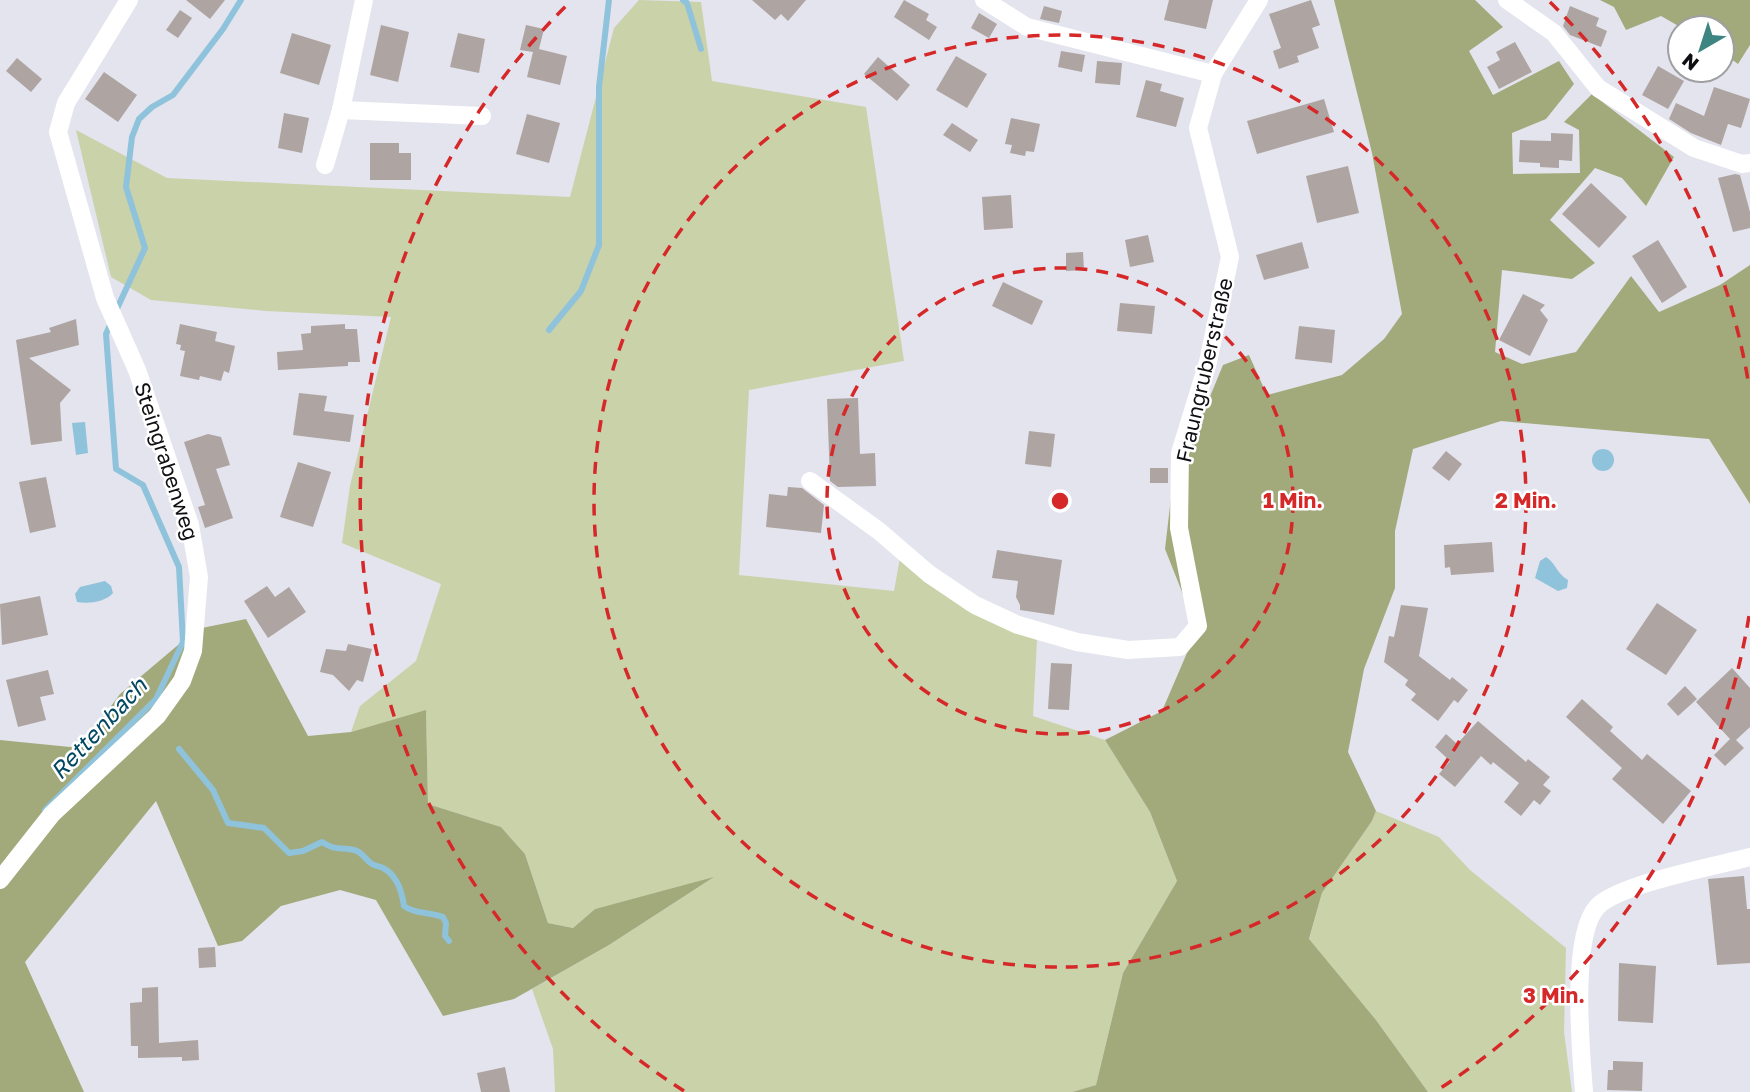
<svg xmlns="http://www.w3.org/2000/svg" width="1750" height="1092" viewBox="0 0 1750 1092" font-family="'Golos Text',sans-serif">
<rect width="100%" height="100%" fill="#e3e4ee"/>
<!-- green -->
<g fill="#cad2aa">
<path d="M639,0L701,2L712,81L866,107L904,361L749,390L739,575L894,591L900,558L966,610L1037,640L1033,716L1105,740L1150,812L1177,881L1123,973L1096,1085L1072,1092H555L553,1049L532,989L609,945L711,879L595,909L573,928L548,923L525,854L501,827L428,804L426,711L351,732L360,706L416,661L441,584L342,543L350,486L391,317L266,311L151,300L111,277L76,130L167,178L570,197L614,28Z"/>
<path d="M1376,811L1439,837L1470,870L1566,948L1564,1032L1572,1092H1428L1376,1020L1309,940L1322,893L1372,821Z"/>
</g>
<!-- forest -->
<g fill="#a2aa7c">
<path d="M1334,0H1475L1503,27L1469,51L1493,95L1559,61L1574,84L1546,119L1512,133L1513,174L1580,173L1579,130L1564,122L1592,94L1674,157L1646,206L1622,178L1595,168L1550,220L1595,263L1572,279L1502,270L1495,352L1522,364L1576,352L1631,276L1659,312L1720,285L1750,265V504L1709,439L1501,421L1413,449L1395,531V588L1364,669L1348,752L1376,811L1372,821L1322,893L1309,939L1376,1020L1428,1092H1072L1096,1085L1123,973L1177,881L1150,812L1105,740L1162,711L1193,639L1186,602L1165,549L1172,489L1223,365L1249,355L1267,395L1342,375L1384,339L1402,314L1372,153Z"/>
<path d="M1600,0H1750V45L1738,64L1722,52V28H1682L1661,16L1626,30L1614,7Z"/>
<path d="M246,619L308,736L351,732L426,710L428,804L501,827L525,854L548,923L573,928L595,909L714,877L609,945L514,999L443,1016L376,900L340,890L281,906L242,941L218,946L156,801L25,962L84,1092H0V740L80,748L120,694L197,629Z"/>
</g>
<!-- water -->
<g fill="#8fc2db">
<path d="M85,422L88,453L76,455L72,423Z"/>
<circle cx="1603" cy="460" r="11"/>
<path d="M1546,557C1556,563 1556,573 1568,580L1567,588L1558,591L1535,578L1540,561Z"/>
<path d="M105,581L111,586L113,593C105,602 89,604 77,602L75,594L80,587Z"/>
</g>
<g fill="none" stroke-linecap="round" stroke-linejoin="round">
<!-- stream -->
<g stroke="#8fc2db" stroke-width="6">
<path d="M683,0L687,3L701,49"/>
<path d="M115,313L145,248L126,187L132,137L139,119L152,107L173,95L223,29L241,0"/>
<path d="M549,330L581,291L599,245V87L609,0"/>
<path d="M179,749L213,790L228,823L264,828L289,853L303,851L322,842C336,851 339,847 354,850C363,852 365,860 372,864C375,866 379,866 383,868C397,875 402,892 404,906C414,914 431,912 443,917L446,923L445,936L449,941"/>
<path d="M45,810L156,699L183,642L179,567L143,485L116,469L106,334L111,323"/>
</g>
</g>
<!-- building -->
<g fill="#aea4a1">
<path d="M186,0H225L210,19Z"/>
<path d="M752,0H806L788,21L781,14L775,20Z"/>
<path d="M904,0L929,14L926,20L937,27L929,40L894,17Z"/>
<path d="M1169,0H1213L1206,29L1164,20Z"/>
<path d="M1311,0L1320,25L1312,28L1319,48L1297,56L1299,62L1279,69L1273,51L1281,48L1269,14Z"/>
<path d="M1044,6L1062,11L1059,23L1040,19Z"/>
<path d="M1570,6L1599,18L1596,26L1607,31L1601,47L1570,35L1563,26Z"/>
<path d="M180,10L192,18L178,38L166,30Z"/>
<path d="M979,13L997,24L989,38L971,28Z"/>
<path d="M381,25L409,32L398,82L370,75Z"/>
<path d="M526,25L544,29L539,49L567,56L560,85L527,77L533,52L520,50Z"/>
<path d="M292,33L331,45L319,85L280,73Z"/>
<path d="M458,33L485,39L479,73L450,67Z"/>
<path d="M1515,42L1532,72L1499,89L1487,67L1500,60L1496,52Z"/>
<path d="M1061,51L1085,55L1082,72L1058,67Z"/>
<path d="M956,56L987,74L967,108L936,90Z"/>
<path d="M878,57L910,85L897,101L864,74Z"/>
<path d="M17,58L42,79L31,92L6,71Z"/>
<path d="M1097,61L1122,63L1120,85L1095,83Z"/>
<path d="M1658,66L1684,81L1668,109L1642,95Z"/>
<path d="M104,72L137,95L118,122L85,99Z"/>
<path d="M1146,80L1162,84L1160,91L1184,98L1176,127L1136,117Z"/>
<path d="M1714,87L1750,99L1741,128L1728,124L1721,145L1691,133L1669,119L1676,103L1704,116Z"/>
<path d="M1324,99L1334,132L1257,154L1247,121Z"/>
<path d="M284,113L309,118L302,153L278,148Z"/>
<path d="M527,114L560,123L549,163L516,154Z"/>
<path d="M1011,118L1040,124L1034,152L1026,151L1025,156L1010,153L1012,145L1005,144Z"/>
<path d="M952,123L978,140L970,152L943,135Z"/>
<path d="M1551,133L1573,134L1572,161L1559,160V168L1540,167V163L1519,162L1520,140L1551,141Z"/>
<path d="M370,143H399V153H411V180H370Z"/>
<path d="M1348,166L1359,213L1317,223L1306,176Z"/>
<path d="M1735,174L1740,175L1750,212V228L1733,232L1718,178Z"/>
<path d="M1591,183L1627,217L1599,248L1562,214Z"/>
<path d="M1011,195L1013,228L984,230L982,197Z"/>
<path d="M1148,235L1154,262L1130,267L1125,240Z"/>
<path d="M1658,240L1687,287L1662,303L1632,256Z"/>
<path d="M1302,242L1309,268L1264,280L1256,255Z"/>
<path d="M1083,252L1084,270L1066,271V253Z"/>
<path d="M1003,282L1043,301L1032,325L992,306Z"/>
<path d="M1523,294L1545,305L1540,310L1548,320L1530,356L1499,340Z"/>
<path d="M1120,303L1155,306L1152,334L1117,331Z"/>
<path d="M76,319L79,345L29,358L71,390L60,403L62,441L31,445L16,340L51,332L49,328Z"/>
<path d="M180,324L217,332L215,341L235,346L229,373L224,371L221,381L200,376L199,380L180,376L185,351L180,350L181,345L176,344Z"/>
<path d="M345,324V329H357L360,362H348V366L278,370L277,352L303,350L301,334L311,333V326Z"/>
<path d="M1299,326L1335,330L1332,363L1295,359Z"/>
<path d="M299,393L327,396L324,411L354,415L350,442L293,435Z"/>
<path d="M858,398L860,454L875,453L876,486L838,487L830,481L827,399Z"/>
<path d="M1029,431L1055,434L1051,467L1025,464Z"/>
<path d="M208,434L221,437L230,465L216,469L233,518L205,528L198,507L205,505L184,442Z"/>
<path d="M1446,451L1462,464L1449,481L1432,468Z"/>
<path d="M298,462L331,472L313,527L280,517Z"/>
<rect x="1150" y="468" width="18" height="15"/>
<path d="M46,477L56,527L30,533L19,482Z"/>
<path d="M788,487L802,488L824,505L821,533L766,527L769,494L787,496Z"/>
<path d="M1492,542L1494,572L1451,575L1450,567L1445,568L1444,545Z"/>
<path d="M997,550L1062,560L1054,615L1020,610V605L1016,597L1018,581L992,578Z"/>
<path d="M267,586L275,597L289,587L306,612L268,638L244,601Z"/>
<path d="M40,596L48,635L2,645L0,604Z"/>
<path d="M1657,603L1697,630L1666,675L1626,649Z"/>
<path d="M1401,605L1428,608L1419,656L1450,680L1452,677L1468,690L1458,703L1454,700L1438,721L1411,700L1416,694L1405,685L1408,680L1384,662L1389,636L1394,637Z"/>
<path d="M348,644L372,649L363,682L357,680L349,691L333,675L320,672L326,649L346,651Z"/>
<path d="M1051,663L1072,664L1069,710L1048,709Z"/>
<path d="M1732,668L1750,688V727L1736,740L1744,748L1725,766L1714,755L1730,739L1696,702Z"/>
<path d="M48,670L54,694L40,697L46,720L18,727L6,680Z"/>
<path d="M1685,686L1697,699L1678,716L1667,704Z"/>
<path d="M1582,699L1613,727L1610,731L1642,760L1647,754L1691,791L1663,824L1612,779L1622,768L1566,717Z"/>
<path d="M1478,721L1526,762L1528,759L1550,777L1543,785L1551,791L1540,805L1534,800L1521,816L1504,802L1519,783L1493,762L1491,765L1481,756L1455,787L1439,774L1450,761L1435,747L1446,734L1457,744Z"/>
<path d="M1744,876L1747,909H1750V963L1717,965L1708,879Z"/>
<path d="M215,947L216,967L199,968L198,948Z"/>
<path d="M1619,963L1656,966L1653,1023L1618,1021Z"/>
<path d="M158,987L159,1043L198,1040L199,1060L182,1061V1057L138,1058V1046H131L130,1003L142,1002V988Z"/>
<path d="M1613,1061L1643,1062L1642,1091L1607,1090L1608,1070H1613Z"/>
<path d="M505,1067L510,1092H481L477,1073Z"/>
</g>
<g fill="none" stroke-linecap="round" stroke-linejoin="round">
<!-- minor -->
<g stroke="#fff" stroke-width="18">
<path d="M984,0L1027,27L1213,74L1259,0"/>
<path d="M1507,0L1554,33L1598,88L1694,148L1742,164L1750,163"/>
<path d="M341,110L482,116"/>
<path d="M325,165L341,110L364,0"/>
<path d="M810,481L879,531L929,574L975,605L1018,625L1077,642L1128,650L1180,647L1198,626L1179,528L1180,453L1208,362L1230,257L1198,128L1213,74"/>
<path d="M0,880L52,814L157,716L182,681L193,651L199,577L190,525L137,370L105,298L58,132L66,103L129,0"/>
<path d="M1584,1092C1581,1052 1570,937 1597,907C1618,884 1717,866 1750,857"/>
</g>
</g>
<!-- distance rings -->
<g fill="none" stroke="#d62828" stroke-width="3.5" stroke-dasharray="12 9">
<circle cx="1060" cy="501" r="233"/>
<circle cx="1060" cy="501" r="466"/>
<path d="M1749 616A699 699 0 0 1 1436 1091M684 1091A699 699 0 0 1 570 2M1550 2A699 699 0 0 1 1749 386"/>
</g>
<g text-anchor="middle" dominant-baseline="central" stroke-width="5" stroke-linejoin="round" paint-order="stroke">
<!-- street labels -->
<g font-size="21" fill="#101014" stroke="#fff">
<text transform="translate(1204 370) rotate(-77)">Fraungruberstraße</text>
<text transform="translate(167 461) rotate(72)">Steingrabenweg</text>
</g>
<!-- water labels -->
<g font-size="23" font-style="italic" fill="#004861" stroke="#fff">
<text transform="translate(98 728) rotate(-47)">Rettenbach</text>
</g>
</g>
<circle cx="1060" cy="501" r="10" fill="#d62828" stroke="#fff" stroke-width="3.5"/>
<g font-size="21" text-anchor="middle" font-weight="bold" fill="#d62828" stroke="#fff" stroke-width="5" stroke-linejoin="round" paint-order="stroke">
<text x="1293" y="508">1 Min.</text>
<text x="1526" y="508">2 Min.</text>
<text x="1554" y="1003">3 Min.</text>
</g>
<!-- north arrow -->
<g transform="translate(1701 49) rotate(219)"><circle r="33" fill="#ffffff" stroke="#9f9fa1" stroke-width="2"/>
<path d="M0-5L12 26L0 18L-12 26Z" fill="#3d8581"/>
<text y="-10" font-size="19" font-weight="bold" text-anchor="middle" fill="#101014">N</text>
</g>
</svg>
